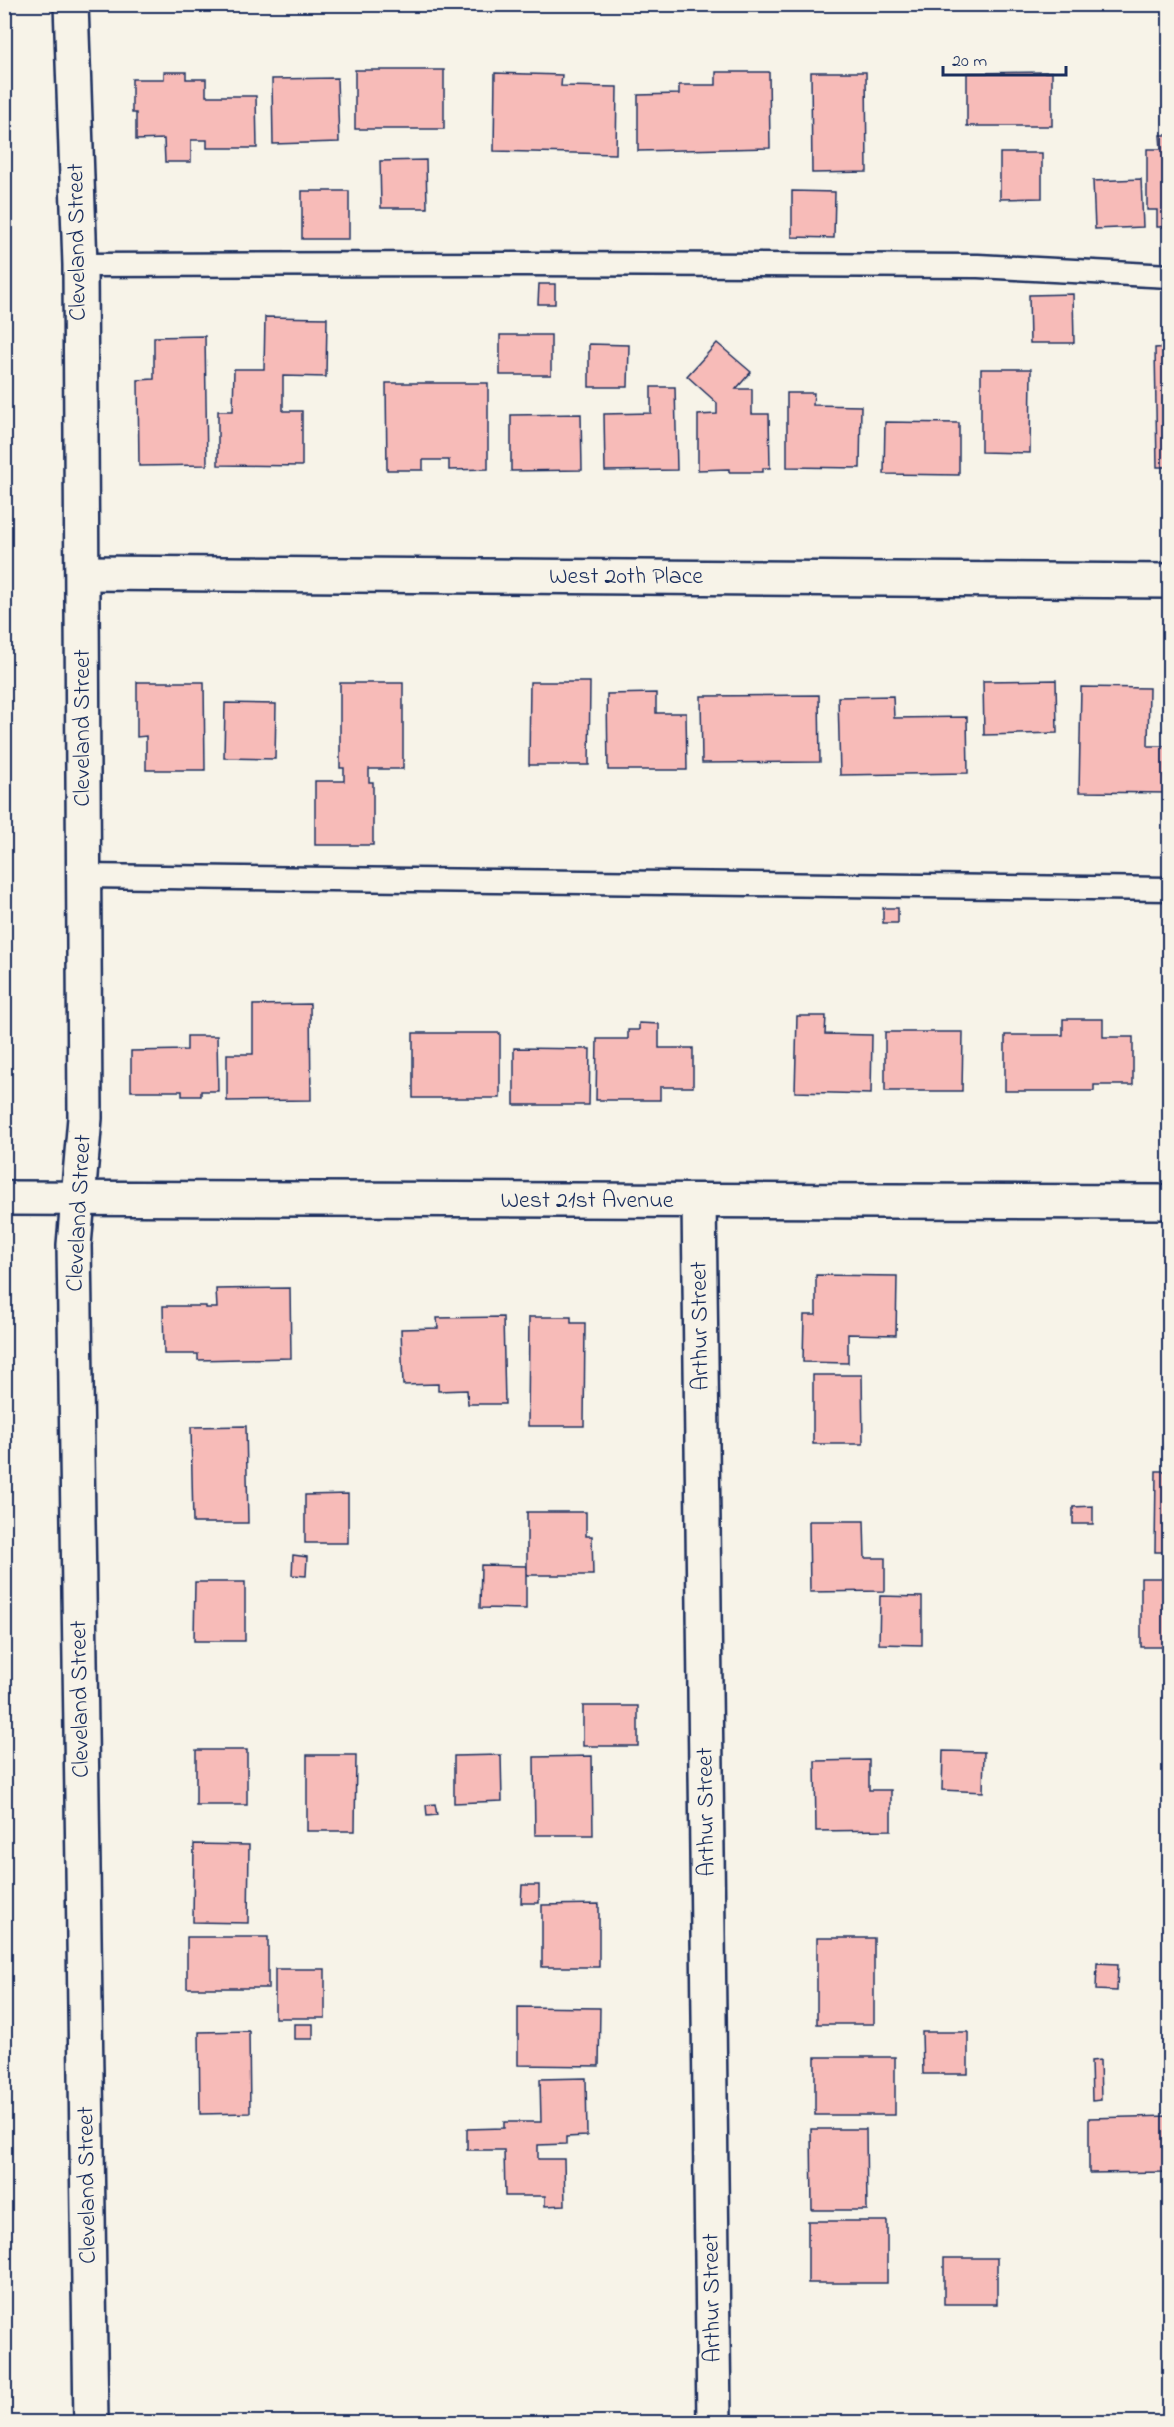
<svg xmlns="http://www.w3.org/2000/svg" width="1174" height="2427" viewBox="0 0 1174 2427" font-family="'Indie Flower',sans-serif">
<rect width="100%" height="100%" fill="#f7f3e8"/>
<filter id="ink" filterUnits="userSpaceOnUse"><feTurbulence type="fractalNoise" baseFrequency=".0167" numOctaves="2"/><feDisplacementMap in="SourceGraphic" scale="12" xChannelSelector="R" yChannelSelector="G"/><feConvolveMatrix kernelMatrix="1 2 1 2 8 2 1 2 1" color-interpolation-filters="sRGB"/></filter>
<g filter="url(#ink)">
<!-- building -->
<g fill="#f7bbb8" stroke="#1b2f5e" stroke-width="1.5">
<rect x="355" y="70" width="89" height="59"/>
<path d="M164,72H186V79H206V96H256L257,148H207V140H191V162H165L164,139L136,140V113H132V79H164Z"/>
<path d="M716,72H769L770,148L638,151V95L679,94V85H716Z"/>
<path d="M811,72H866L867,172L812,173Z"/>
<path d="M1052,72V126H967V73Z"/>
<path d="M495,73L562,75L561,86L617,87L616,154L494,151Z"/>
<path d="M337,78L339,142L273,144L272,79Z"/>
<path d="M1160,135H1170V227H1157V210H1147V149H1161Z"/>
<path d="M1000,153H1042V198L1000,199Z"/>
<path d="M426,160L427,208H381L380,161Z"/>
<path d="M1141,179L1143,227L1095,229L1093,181Z"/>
<rect x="302" y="191" width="47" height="48"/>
<path d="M792,191L835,192L834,238L792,237Z"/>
<path d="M539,284H555V304H538Z"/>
<path d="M1073,294L1074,343H1030L1029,295Z"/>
<path d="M265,317L327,318L326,377L283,376V411H302V466L218,465V411H233L234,369H264Z"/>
<rect x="500" y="335" width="51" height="40"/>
<path d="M205,336L207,465L139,466L138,380L154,379V337Z"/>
<path d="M717,343L751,372L736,389H752V414H769L770,468H763V472H729V469L698,470V415L717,414V403L687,376Z"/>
<path d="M589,344L629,345L628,387H589Z"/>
<path d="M1170,347V467H1157L1155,348Z"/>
<path d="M981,369H1031L1030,453L981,452Z"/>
<path d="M386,383H488V469L449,470V460H423V470H387Z"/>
<path d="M651,387H675L677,470L605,471L604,414L651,413Z"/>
<path d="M787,393H814L813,405L861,406L860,468L787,467Z"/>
<path d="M581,414L582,470L511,471V415Z"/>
<path d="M885,422L959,423V475L884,474Z"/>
<path d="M1056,680L1057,733L984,735L983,681Z"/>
<path d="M137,682H204L205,770H146V736L137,737Z"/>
<path d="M530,682H590L589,765H529Z"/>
<path d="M340,683H403V769H369V782H373V845H315V781H344V768H340Z"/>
<path d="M1081,687L1149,688L1148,746H1170V793L1079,792Z"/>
<path d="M656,693V713H686L687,770H608L607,694Z"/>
<path d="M819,695L820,762L702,763L701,696Z"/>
<path d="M893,696L894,718L967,717L968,773L840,775L838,697Z"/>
<path d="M225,703L276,704L275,759L224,758Z"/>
<rect x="883" y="908" width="15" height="15"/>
<path d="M310,1004L311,1100L227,1101V1054H253V1005Z"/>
<path d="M1168,1004H1170V1075H1169Z"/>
<path d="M797,1016H826L825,1034L872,1035L871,1094L795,1092Z"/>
<path d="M1063,1019H1103V1037H1133V1085H1094V1091H1005V1035H1063Z"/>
<path d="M639,1023L659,1024V1048H693V1087H660V1100H596L597,1039H628V1030H639Z"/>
<path d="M885,1032H963L962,1091H885Z"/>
<rect x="413" y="1033" width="87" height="65"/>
<path d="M187,1036H217L218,1091H201V1096H182V1091H131V1051L187,1050Z"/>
<path d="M514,1048L590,1049L589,1105H514Z"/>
<path d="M816,1275L897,1276L896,1335L848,1334V1363L803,1362L804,1315H816Z"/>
<path d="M290,1288L291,1358L198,1360V1354H164L163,1306H206V1308H217L216,1289Z"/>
<path d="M503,1317L505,1404H468L467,1390L438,1391V1384L403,1385L401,1329L438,1328L437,1318Z"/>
<path d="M529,1317H571V1323H585L584,1426H528Z"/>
<path d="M813,1375H862L863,1444H813Z"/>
<path d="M246,1426L248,1523H193L191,1427Z"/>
<path d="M1156,1471H1170V1552H1155Z"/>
<path d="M348,1494V1543H305V1495Z"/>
<path d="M1093,1506V1524H1073V1507Z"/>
<path d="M527,1512H586V1536H592L593,1575H527Z"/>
<path d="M809,1521H864L865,1558H885V1591L810,1592Z"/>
<path d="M293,1555L307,1557L306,1576L292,1575Z"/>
<path d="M481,1565L526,1566V1609L480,1608Z"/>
<rect x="1141" y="1578" width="29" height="69"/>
<path d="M195,1582H245V1641H194Z"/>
<path d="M880,1596L922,1597V1645L879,1644Z"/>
<rect x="583" y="1706" width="55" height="40"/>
<rect x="196" y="1750" width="51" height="55"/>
<path d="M943,1751L984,1752L983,1792L942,1790Z"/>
<path d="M307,1755H356L355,1831H307Z"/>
<path d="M501,1755L502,1801L454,1803V1756Z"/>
<path d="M592,1756L593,1835H535L534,1757Z"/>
<rect x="1167" y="1757" width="3" height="81"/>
<path d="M869,1760V1790H891V1830L816,1831L815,1761Z"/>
<path d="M435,1804L437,1815L427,1816L426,1805Z"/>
<path d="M194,1844L249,1845L248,1923L193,1922Z"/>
<path d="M522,1885H539V1903H521Z"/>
<path d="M599,1904V1967H542V1905Z"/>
<rect x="187" y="1937" width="81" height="51"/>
<rect x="817" y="1938" width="57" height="86"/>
<path d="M1097,1963L1118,1964L1117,1991L1096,1990Z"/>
<rect x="275" y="1969" width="50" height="49"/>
<path d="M518,2007L600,2008L599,2066L518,2065Z"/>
<rect x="294" y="2024" width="19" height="15"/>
<path d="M249,2031L250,2113L200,2114L199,2032Z"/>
<path d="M922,2032H968V2074H923Z"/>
<rect x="815" y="2057" width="80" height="58"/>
<path d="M1100,2060L1101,2100L1092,2101L1091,2061Z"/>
<path d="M586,2078L587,2136L566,2137V2144L538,2145V2159H564L565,2205L545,2206V2196H505L504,2150H467V2129L504,2128V2122H541L540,2079Z"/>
<path d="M1170,2116V2172L1089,2173V2118Z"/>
<path d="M811,2129H866L867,2210H812Z"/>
<rect x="808" y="2221" width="79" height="62"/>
<rect x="944" y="2258" width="53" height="46"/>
</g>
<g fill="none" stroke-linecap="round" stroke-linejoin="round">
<defs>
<g id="service">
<path d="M80,265L525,264L978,266L1170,276"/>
<path d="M84,876L1170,889"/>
</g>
<g id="minor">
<path d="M71,4L80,265L85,1118L74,1245L91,2422"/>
<path d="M83,573L1170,581"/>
<path d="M699,1201L714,2422"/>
</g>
<path id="tertiary" d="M4,1198L1170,1202"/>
</defs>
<!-- service casing -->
<use href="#service" stroke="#1b2f5e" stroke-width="27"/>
<!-- minor casing -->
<use href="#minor" stroke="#1b2f5e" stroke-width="38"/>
<!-- tertiary casing -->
<use href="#tertiary" stroke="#1b2f5e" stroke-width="38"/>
<!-- service -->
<use href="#service" stroke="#f7f3e8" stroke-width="22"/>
<!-- minor -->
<use href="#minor" stroke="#f7f3e8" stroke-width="33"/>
<!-- tertiary -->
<use href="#tertiary" stroke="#f7f3e8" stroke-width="33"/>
</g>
</g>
<g text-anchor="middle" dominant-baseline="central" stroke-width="4.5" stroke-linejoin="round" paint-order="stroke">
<!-- street labels -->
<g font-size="24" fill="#1b2f5e" stroke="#f7f3e8">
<text transform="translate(78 242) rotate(-91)">Cleveland Street</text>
<text x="626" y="577">West 20th Place</text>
<text transform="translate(83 728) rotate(-90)">Cleveland Street</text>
<text x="587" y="1201">West 21st Avenue</text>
<text transform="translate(80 1213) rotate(-87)">Cleveland Street</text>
<text transform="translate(701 1326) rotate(-91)">Arthur Street</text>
<text transform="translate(81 1699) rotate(-91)">Cleveland Street</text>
<text transform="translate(707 1812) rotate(-91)">Arthur Street</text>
<text transform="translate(88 2185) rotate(-91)">Cleveland Street</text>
<text transform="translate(713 2298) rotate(-91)">Arthur Street</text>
</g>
</g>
<!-- margin -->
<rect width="1174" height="2427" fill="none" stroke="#f7f3e8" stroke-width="24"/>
<rect x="12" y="12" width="1150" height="2403" fill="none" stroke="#1b2f5e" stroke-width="2" filter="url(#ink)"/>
<!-- scale -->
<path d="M943 66v9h123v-9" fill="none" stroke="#1b2f5e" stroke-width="3"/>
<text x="952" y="66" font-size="18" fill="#1b2f5e" stroke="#f7f3e8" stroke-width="4.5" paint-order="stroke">20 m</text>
</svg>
